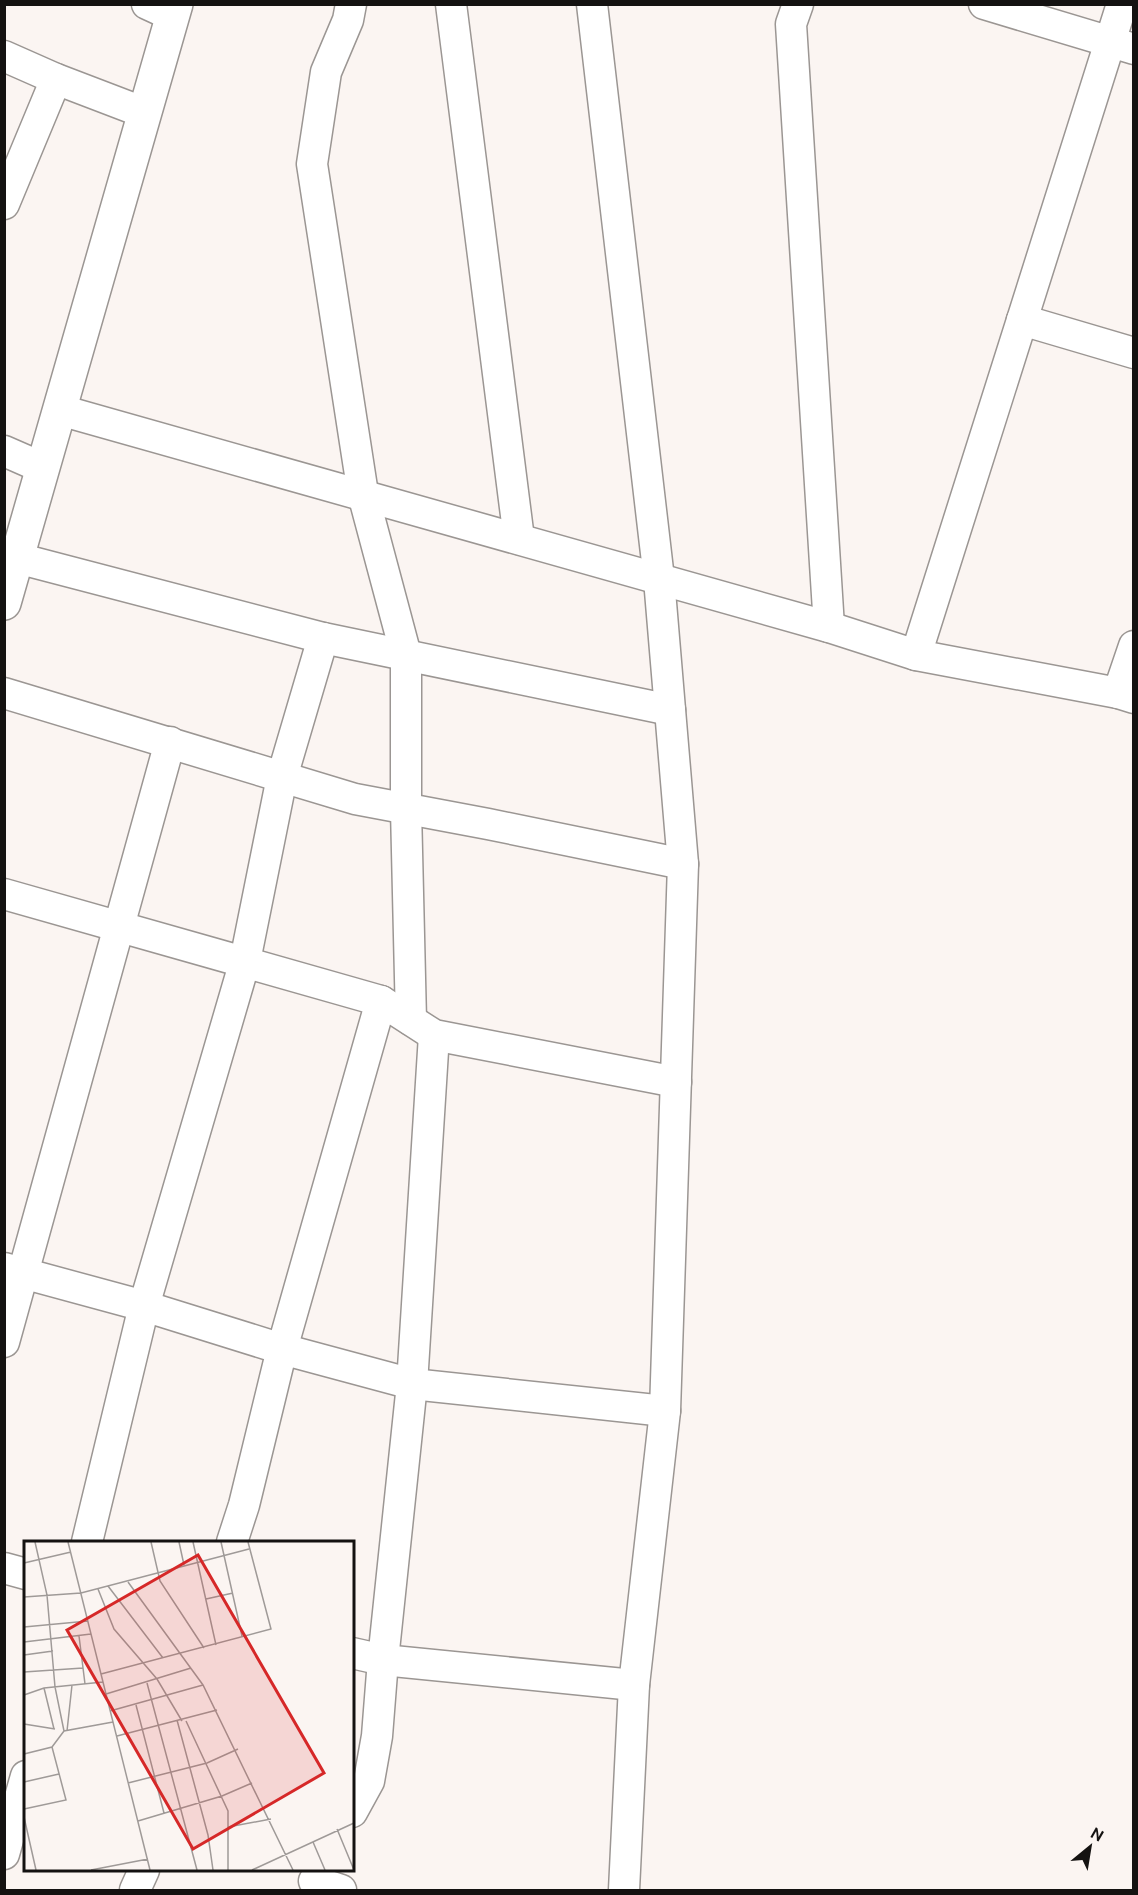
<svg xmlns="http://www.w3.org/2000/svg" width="1138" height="1895" viewBox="0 0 1138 1895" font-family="Ubuntu,sans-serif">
<rect width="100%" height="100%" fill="#fbf5f2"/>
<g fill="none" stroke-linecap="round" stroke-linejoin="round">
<defs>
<g id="minor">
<path d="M147,4L173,16"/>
<path d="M351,4L348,20L326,72L312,164L363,494L406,655V809L411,1020"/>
<path d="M451,4L519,539"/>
<path d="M592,4L659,579L683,864L665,1411L634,1685L624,1890"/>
<path d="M798,4L791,24L829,627"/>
<path d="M984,4L1134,49"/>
<path d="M4,56L56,79L145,113"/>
<path d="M4,204L56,79"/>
<path d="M1022,320L1134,353"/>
<path d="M60,410L829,627L916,655L1118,693L1134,698"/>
<path d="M4,451L43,468"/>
<path d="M17,558L323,638L670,710"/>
<path d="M916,655L1122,4"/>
<path d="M4,693L355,799L488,824L683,864"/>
<path d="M1118,693L1134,646"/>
<path d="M4,894L381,1001L434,1035L676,1082"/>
<path d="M4,1268L144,1306L282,1349L412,1384L665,1411"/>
<path d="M4,1342L170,742"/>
<path d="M87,1542L144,1306L245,961L282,777L323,638"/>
<path d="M232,1542L244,1505L282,1349L381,1001"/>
<path d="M4,1568L26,1574"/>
<path d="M352,1653L383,1660L634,1685"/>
<path d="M352,1812L369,1781L377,1736L383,1660L412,1384L434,1035"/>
<path d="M4,1854L26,1776"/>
<path d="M314,1881L341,1890"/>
<path d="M135,1890L144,1870"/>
</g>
<path id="secondary" d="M4,603L176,4"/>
</defs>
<!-- minor casing -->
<use href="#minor" stroke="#9b9693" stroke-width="33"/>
<!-- secondary casing -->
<use href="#secondary" stroke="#9b9693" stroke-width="36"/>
<!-- minor -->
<use href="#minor" stroke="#fff" stroke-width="30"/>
<!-- secondary -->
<use href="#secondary" stroke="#fff" stroke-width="33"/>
</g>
<!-- overview -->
<g transform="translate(24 1541)">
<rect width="330" height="330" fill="#fbf5f2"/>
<path fill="none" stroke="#9f9a98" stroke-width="1.5" d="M11,1L23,54L31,146L40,190M44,1L126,329M127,1L136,40L180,107M155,1L160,24M169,1L192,104M197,1L218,95M0,22L47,11M104,41L179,144L269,329M84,45L139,117M74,48L90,88L133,138L158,180M0,56L57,52L225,8M182,58L209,52M0,86L64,80M55,95L61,143M0,101L67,93M0,114L29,110M0,131L59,127M77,133L247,88L224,1M123,142L173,329M20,147L30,188M82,153L167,127M0,154L20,147L79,141M112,164L140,272M86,170L179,144M153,179L184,294L189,329M162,180L204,270V329M0,183L31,188M43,190L48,144M93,195L193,169M0,213L28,206L40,190L89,181M0,241L35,233M104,242L183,222L214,208M0,268L42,259L28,206M0,276L12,329M114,280L198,255L228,242M204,286L247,278M313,288L330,329M289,301L301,329M67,329L124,318M228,329L330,282"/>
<path fill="#d62828" fill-opacity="0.15" stroke="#d62828" stroke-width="3" d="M174,14L300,232L169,308L43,89Z"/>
<rect width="330" height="330" fill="none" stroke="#141211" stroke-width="3"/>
</g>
<!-- border -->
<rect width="1138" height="1895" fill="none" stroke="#141211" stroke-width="12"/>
<!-- north arrow -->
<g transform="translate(1090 1847) rotate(30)" stroke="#fbf5f2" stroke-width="4.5" paint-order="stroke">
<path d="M0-4.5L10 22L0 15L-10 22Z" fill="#141211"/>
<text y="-9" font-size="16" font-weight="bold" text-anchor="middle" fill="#141211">N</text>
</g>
</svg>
